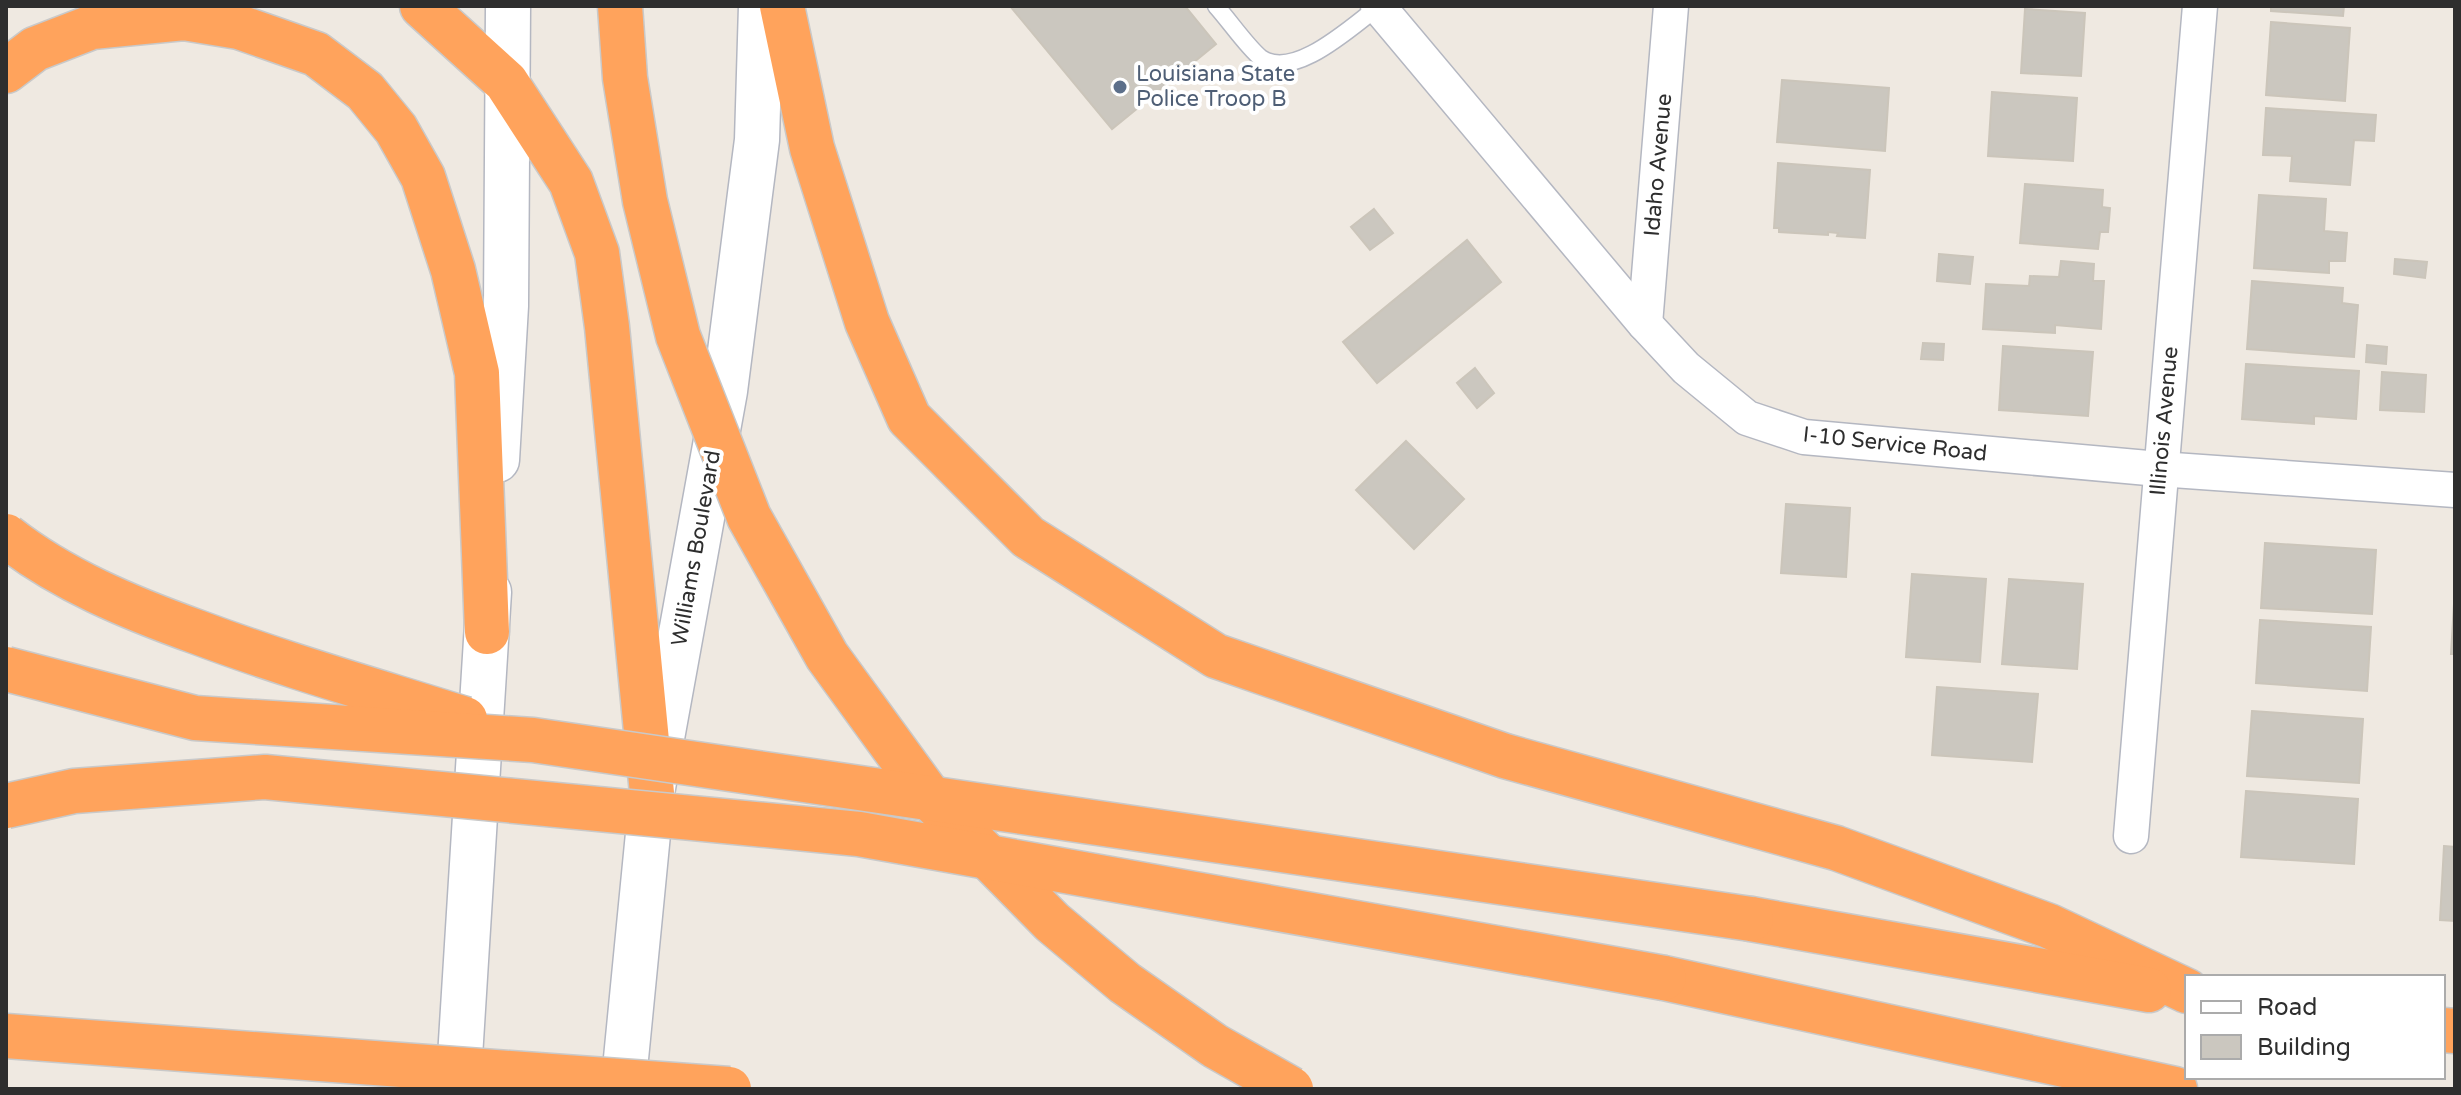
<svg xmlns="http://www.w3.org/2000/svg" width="2461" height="1095" viewBox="0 0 2461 1095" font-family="'Varela Round',sans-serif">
<rect width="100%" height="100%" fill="#efe9e1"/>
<!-- building -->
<g fill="#cbc7bf" stroke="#cbc5ba" stroke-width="2">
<path d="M1010,6H1185L1216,44L1112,129Z"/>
<path d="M2271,6H2344L2343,16L2271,11Z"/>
<path d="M2025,9L2085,13L2081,76L2021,73Z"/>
<path d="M2271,22L2350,28L2345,101L2266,95Z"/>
<path d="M1782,80L1889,88L1885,151L1777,142Z"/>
<path d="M1992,92L2077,98L2073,161L1988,156Z"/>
<path d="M2266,108L2376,115L2374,141L2354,140L2350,185L2290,181L2292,156L2263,155Z"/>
<path d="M1778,163L1870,170L1865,238L1837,236L1838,233L1828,232V235L1779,232V228H1774Z"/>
<path d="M2025,184L2103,190L2102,207L2110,208L2108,232H2100L2098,249L2020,243Z"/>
<path d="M2259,195L2326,199L2324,231L2347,233L2345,261H2329V273L2254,268Z"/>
<path d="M1374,209L1393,233L1370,250L1351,227Z"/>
<path d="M1467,240L1501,282L1377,383L1343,342Z"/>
<path d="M1939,254L1973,257L1970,284L1937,281Z"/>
<path d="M2395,259L2427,262L2425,278L2394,274Z"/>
<path d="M2061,261L2094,264L2093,281H2104L2101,329L2055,325V333L1983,329L1986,284L2029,286L2030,276L2059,277Z"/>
<path d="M2252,281L2343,288L2342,303L2358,305L2354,357L2247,349Z"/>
<path d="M1923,343L1944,344L1943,360L1921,359Z"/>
<path d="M2367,345L2387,347L2386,364L2366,362Z"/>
<path d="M2003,346L2093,352L2088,416L1999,410Z"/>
<path d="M2246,364L2359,371L2356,419L2314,416V424L2242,419Z"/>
<path d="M1475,368L1494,393L1477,408L1457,383Z"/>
<path d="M2382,372L2426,375L2424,412L2380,410Z"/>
<path d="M1406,441L1464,499L1414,549L1356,490Z"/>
<path d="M1786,504L1850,508L1846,577L1781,573Z"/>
<path d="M2265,543L2376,550L2372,614L2261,608Z"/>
<path d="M1912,574L1986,579L1980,662L1906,657Z"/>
<path d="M2009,579L2083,584L2077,669L2002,664Z"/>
<path d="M2455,587V654H2451Z"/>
<path d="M2260,620L2371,627L2367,691L2256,683Z"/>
<path d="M1937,687L2038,694L2032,762L1932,755Z"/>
<path d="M2252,711L2363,719L2359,783L2247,776Z"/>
<path d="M2246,791L2358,799L2354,864L2241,857Z"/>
<path d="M2444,846L2455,847V921L2440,920Z"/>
</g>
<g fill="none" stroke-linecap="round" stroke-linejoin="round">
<defs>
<path id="lane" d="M1216,6C1228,19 1248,48 1261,58C1294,81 1352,26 1378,7"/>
<g id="street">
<path d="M1378,6L1645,324L1686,368L1747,418L1804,437L2159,469L2455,490"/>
<path d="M1645,324L1671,6"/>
<path d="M2131,836L2200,6"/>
</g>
<g id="secondary">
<path d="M497,460L506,306L508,6"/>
<path d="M458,1089L489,592"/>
<path d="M623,1089L652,793L725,391L750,194L757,140L761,6"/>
</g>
<g id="highway">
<path d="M422,6L506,82L571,182L597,253L607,327L652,793"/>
<path d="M782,6L812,148L867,322L909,418L1028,537L1216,656L1505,756L1836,848L2049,926L2187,991"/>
<path d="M6,71L35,49L92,27L184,18L239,27L316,54L365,91L396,129L423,177L453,270L477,373L487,632"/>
<path d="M1751,919L2149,990"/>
<path d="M1664,978L2175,1089"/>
<path d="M2443,1030L2455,1031"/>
</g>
</defs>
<!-- lane casing -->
<use href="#lane" stroke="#b4b7c1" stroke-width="19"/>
<!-- street casing -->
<use href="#street" stroke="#b4b7c1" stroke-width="37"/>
<!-- secondary casing -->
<use href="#secondary" stroke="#b4b7c1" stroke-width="47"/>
<!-- highway casing -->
<use href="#highway" stroke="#c9c9c9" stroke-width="47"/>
<!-- lane -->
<use href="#lane" stroke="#fff" stroke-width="16"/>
<!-- street -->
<use href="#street" stroke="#fff" stroke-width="34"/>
<!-- secondary -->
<use href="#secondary" stroke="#fff" stroke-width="44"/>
<!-- highway -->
<use href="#highway" stroke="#ffa35c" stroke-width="44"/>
<defs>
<g id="highway-bridge">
<path d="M620,6L625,78L645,201L678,336L749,517L827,656L931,799L1052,922L1125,983L1215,1046L1291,1089"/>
<path d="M6,536C62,580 130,608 197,632C285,665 376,691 465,719"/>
<path d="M6,669L195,718L533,740L1751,919"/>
<path d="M6,806L74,791L265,777L859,834L1664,978"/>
<path d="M6,1036L729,1089"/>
</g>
</defs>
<!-- highway-bridge casing -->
<use href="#highway-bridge" stroke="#c9c9c9" stroke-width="47" stroke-linecap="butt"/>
<!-- highway-bridge -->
<use href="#highway-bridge" stroke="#ffa35c" stroke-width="44"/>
</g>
<!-- markers -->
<circle fill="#5c6f8a" stroke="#fff" stroke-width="3" cx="1120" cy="87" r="8"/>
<g text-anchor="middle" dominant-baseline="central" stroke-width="8" stroke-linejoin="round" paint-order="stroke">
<!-- service labels -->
<g font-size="22" fill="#4e5e75" stroke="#fff" text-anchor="start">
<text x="1136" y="74">Louisiana State<tspan x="1136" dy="25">Police Troop B</tspan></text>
</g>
<!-- street labels -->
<g font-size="22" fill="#2e2e2e" stroke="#fff">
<text transform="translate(1658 165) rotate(-85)">Idaho Avenue</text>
<text transform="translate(2164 421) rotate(-85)">Illinois Avenue</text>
<text transform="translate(1895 444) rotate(6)">I-10 Service Road</text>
<text transform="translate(696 548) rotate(-80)">Williams Boulevard</text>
</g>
</g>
<!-- border -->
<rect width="2461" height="1095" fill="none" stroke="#2e2e2e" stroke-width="16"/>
<!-- legend -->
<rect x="2185" y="975" width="260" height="104" fill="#ffffff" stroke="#ababab" stroke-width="2"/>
<rect x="2201" y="1001" width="40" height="12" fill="#ffffff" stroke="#ababab" stroke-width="2"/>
<text x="2257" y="1015" font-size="24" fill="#2e2e2e">Road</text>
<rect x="2201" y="1035" width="40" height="24" fill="#cbc7bf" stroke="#ababab" stroke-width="2"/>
<text x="2257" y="1055" font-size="24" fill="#2e2e2e">Building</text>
</svg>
